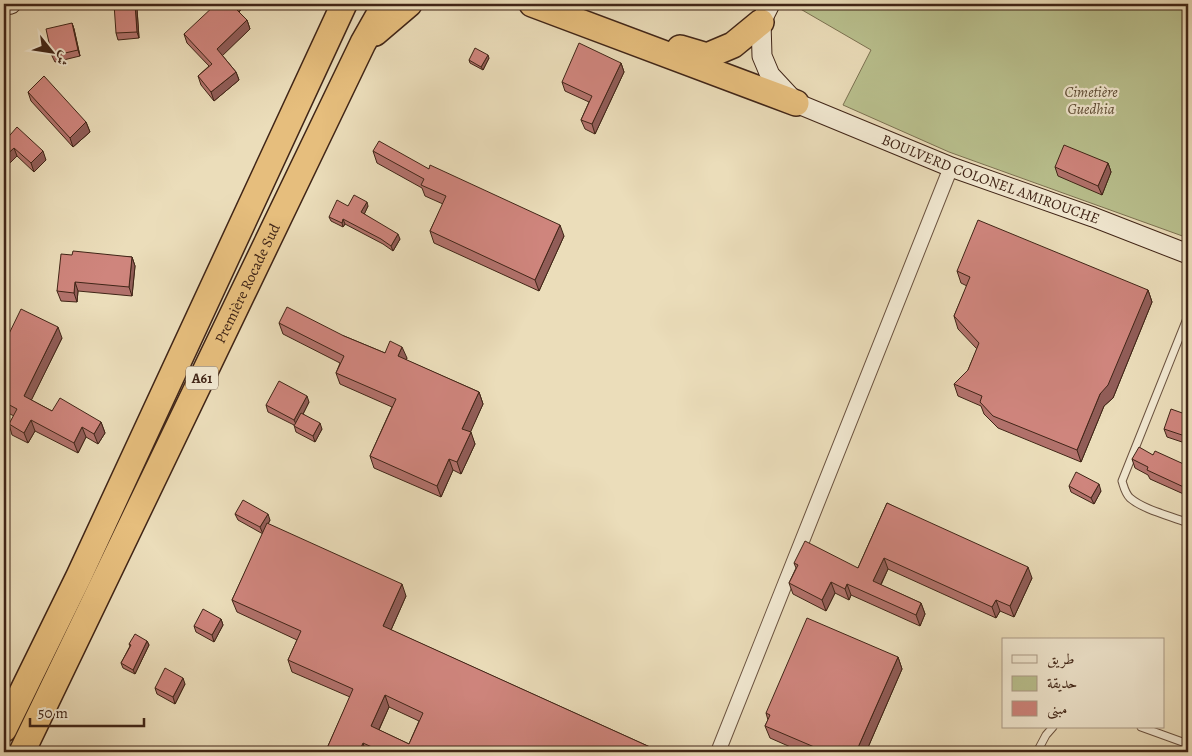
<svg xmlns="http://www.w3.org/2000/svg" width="1192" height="756" viewBox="0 0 1192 756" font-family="Alegreya,Amiri,serif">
<rect width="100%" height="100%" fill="#ebddba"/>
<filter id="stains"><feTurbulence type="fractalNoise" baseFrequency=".004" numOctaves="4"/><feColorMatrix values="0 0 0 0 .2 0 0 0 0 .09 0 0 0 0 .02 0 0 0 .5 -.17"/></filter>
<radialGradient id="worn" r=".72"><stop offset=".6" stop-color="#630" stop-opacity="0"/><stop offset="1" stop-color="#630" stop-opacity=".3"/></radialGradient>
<!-- green -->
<path fill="#b9c08e" stroke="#7c7252" d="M799,4H1188V238L949,152L843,105L871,50L797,7Z"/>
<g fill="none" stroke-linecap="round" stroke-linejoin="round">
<defs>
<g id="lane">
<path d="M1188,316L1122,481C1124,487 1125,493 1130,498C1144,510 1171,516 1188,523"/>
<path d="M1141,727L1188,744"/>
<path d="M1037,752L1046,735L1053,727"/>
</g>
<path id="street" d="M718,752L951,167"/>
<g id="secondary">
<path id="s1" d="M770,4L761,22L762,56L770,75L796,103L951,167L1093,217L1188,254"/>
<path d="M4,5L11,4"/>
</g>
<g id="highway">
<path d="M532,4L796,103"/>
<path d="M375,33L409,4"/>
<path d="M680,48L707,56L733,45L761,22"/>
<path d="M4,729L79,576L344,4"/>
<path id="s2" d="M22,752L363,43L385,4"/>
</g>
</defs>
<!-- lane casing -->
<use href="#lane" stroke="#6b5340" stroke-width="9"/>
<!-- street casing -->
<use href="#street" stroke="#6b5340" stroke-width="16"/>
<!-- secondary casing -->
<use href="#secondary" stroke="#402517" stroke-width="21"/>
<!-- highway casing -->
<use href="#highway" stroke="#402517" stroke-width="28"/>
<!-- lane -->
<use href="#lane" stroke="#f2e9d2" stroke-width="7"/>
<!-- street -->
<use href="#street" stroke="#f2e9d2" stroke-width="14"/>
<!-- secondary -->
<use href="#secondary" stroke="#f2e9d2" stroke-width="19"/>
<!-- highway -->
<use href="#highway" stroke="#e6be7d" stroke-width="25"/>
</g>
<!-- wall -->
<g fill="#b2726c" stroke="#402517" fill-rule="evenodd">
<path d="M246,5L239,12L247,20L250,29L222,55L236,72L239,80L214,101L201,85L198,76L209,66L187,43L184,34Z"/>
<path d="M137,9L139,38L118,40L116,33Z"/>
<path d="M72,23L74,29L80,56L55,62L52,56Z"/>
<path d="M489,58L483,70L470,63L469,60Z"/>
<path d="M621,63L624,72L595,134L585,129L581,120L589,102L565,91L562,82Z"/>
<path d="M28,92L86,122L90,132L73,147L31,101Z"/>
<path d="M4,142L46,160L34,172L17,156Z"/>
<path d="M373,151L429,169L564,236L539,291L434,243L430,231L443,204L425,196L422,188L377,163Z"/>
<path d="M1108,163L1111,172L1102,195L1058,176L1055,167Z"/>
<path d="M348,206H368L364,214L400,239L393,251L383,244L345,224L343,227L331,221L329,217Z"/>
<path d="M72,255L132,257L135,266L132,296L78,291L77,302L61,301L57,291Z"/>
<path d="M957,271L1148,290L1152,302L1113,398L1104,406L1081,462L998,428L984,414L981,406L958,396L954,384L968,370L977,349L958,329L954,316L967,286L961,283Z"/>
<path d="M279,323L344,336L385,353L407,358L406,360L479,392L483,404L470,432L475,444L461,474L453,470L441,497L374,468L370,456L392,407L340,384L336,373L340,363L283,334Z"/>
<path d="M62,338L31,400L52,411L101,422L105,433L98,444L86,437L78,453L35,431L28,443L12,435L9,424L14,416L4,411V344Z"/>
<path d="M1188,363V386L1186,385L1183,377Z"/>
<path d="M309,402L303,414L322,429L315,442L296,432L294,425L268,412L266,405Z"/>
<path d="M1188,415V444L1167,437L1164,429Z"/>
<path d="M1153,455L1188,466V496L1150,479L1148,475L1135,468L1132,459Z"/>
<path d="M1069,486L1101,491L1094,504L1071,492Z"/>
<path d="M887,503L1032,578L1014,617L1000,611L996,618L888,569L881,585L921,603L925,614L920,626L851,595L849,600L835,593L826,611L793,594L789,583L796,568L794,563L858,568Z"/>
<path d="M235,514L270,520L268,524L406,596L391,630L661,752H330L328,746L350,697L292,672L288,660L297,640L237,612L232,600L263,534L238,520ZM389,707L419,721L409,744L379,730Z"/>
<path d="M221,619L223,625L214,642L196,632L194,626Z"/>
<path d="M147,641L149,645L135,674L123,668L121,663L130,646L129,644Z"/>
<path d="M898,657L902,669L866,752H802L770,738L765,726L768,720L766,713Z"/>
<path d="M185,684L175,704L157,694L155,688Z"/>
</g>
<!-- shaded-wall -->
<g fill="#915d58" stroke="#402517">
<path d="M135,4L137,9L139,38L137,32Z"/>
<path d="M236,4H246V5L236,14L233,6Z"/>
<path d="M247,20L250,29L220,58L217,49Z"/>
<path d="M72,23L74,29L80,56L78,50Z"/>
<path d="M488,55L489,58L483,70L481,67Z"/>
<path d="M621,63L624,72L595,134L592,124Z"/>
<path d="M236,72L239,80L214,101L211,92Z"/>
<path d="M86,122L90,132L73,147L70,138Z"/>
<path d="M14,148L17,156L4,169V157Z"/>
<path d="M43,151L46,160L34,172L31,163Z"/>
<path d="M1108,163L1111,172L1102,195L1098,186Z"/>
<path d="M367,202L368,206L363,217L361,212Z"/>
<path d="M343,219L345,224L343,227L342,223Z"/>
<path d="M560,225L564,236L539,291L535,280Z"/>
<path d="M398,234L400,239L393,251L391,246Z"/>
<path d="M132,257L135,266L132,296L129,287Z"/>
<path d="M75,282L78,291L77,302L74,293Z"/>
<path d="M1148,290L1152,302L1113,398L1104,406L1081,462L1077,450L1100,394Z"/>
<path d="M58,327L62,338L28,407L24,396Z"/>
<path d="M402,347L407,358L402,368L398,356Z"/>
<path d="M479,392L483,404L467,440L462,429Z"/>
<path d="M307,396L309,402L297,426L294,420Z"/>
<path d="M31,420L35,431L28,443L24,433Z"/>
<path d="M101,422L105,433L98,444L94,434Z"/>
<path d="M320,423L322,429L315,442L313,436Z"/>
<path d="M82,427L86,437L78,453L74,443Z"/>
<path d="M471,432L475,444L461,474L457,462Z"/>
<path d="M449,459L453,470L441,497L437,486Z"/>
<path d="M1099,484L1101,491L1094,504L1091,498Z"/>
<path d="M268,514L270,520L263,534L260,527Z"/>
<path d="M884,558L888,569L877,592L873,581Z"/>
<path d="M1028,567L1032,578L1014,617L1010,606Z"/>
<path d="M831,582L835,593L826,611L822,600Z"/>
<path d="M402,584L406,596L387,639L383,626Z"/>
<path d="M847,584L851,595L849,600L845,589Z"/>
<path d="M996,600L1000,611L996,618L992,607Z"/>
<path d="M921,603L925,614L920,626L916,615Z"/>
<path d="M221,619L223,625L214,642L212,635Z"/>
<path d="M147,641L149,645L135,674L133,670Z"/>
<path d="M898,657L902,669L866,752H856Z"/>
<path d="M183,678L185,684L175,704L173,697Z"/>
<path d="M385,695L389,707L375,738L371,726Z"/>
<path d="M363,743L366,752H359Z"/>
</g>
<!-- building -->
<g fill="#cf857d" stroke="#402517" fill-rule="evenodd">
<path d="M114,4H135L137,32L116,33Z"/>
<path d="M216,4H236L233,6L247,20L217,49L236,72L211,92L198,76L212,64L184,34Z"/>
<path d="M72,23L78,50L52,56L46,29Z"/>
<path d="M579,43L621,63L592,124L581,120L592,96L562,82Z"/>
<path d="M475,48L488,55L481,67L469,60Z"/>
<path d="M44,76L86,122L70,138L28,92Z"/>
<path d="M17,127L43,151L31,163L14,148L4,157V142Z"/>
<path d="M379,141L429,169L430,165L560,225L535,280L430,231L446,196L421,185L424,179L373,151Z"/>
<path d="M1064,145L1108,163L1098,186L1055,167Z"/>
<path d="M354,195L367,202L361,212L398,234L391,246L381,239L343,219L342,223L329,217L337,200L348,206Z"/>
<path d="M978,220L1148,290L1108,385L1100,394L1077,450L993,416L980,402L982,396L954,384L968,370L979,343L954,316L970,277L957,271Z"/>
<path d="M73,251L132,257L129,287L75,282L74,293L57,291L61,254L72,255Z"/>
<path d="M287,307L344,336L385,353L390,341L402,347L398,356L479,392L462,429L471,432L457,462L449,459L437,486L370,456L396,399L336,373L344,356L279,323Z"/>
<path d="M21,309L58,327L24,396L52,411L60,398L101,422L94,434L82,427L74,443L31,420L24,433L9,424L17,409L4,402V344Z"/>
<path d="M1188,363V379L1183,377Z"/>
<path d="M279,381L307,396L294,420L266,405Z"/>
<path d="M1171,409L1188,415V437L1164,429Z"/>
<path d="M301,413L320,423L313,436L294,426Z"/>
<path d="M1139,447L1153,455L1155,451L1188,466V489L1147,470L1148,467L1132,459Z"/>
<path d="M1076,472L1099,484L1091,498L1069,486Z"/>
<path d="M243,500L268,514L260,527L235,514Z"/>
<path d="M887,503L1028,567L1010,606L996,600L992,607L884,558L873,581L921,603L916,615L847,584L845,589L831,582L822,600L789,583L798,565L794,563L805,541L858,568Z"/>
<path d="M267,523L402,584L383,626L661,752H383L363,743L359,752H341L328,746L353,689L288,660L301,631L232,600ZM385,695L423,713L409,744L371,726Z"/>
<path d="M203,609L221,619L212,635L194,626Z"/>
<path d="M807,618L898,657L856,752H826L765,726L770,715L766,713Z"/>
<path d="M135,634L147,641L133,670L121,663L131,645L129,644Z"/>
<path d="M165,668L183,678L173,697L155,688Z"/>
</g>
<g text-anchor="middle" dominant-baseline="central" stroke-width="4.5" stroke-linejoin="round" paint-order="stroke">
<!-- shield labels -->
<rect fill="#f2e9d2" stroke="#75604f" stroke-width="1" x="186" y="366.5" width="32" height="23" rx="4"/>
<g font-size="14" font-weight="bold" fill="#402517">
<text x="202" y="378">A61</text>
</g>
<!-- park labels -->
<g font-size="15" font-style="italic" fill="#5e4c35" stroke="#f2e9d2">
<text x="1091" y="92">Cimetière<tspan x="1091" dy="17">Guedhia</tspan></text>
</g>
<!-- street labels -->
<g font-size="15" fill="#402517" stroke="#f2e9d2">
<text stroke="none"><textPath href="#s1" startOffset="322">BOULVERD COLONEL AMIROUCHE</textPath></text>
<text stroke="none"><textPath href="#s2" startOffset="520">Première Rocade Sud</textPath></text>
</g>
</g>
<!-- margin -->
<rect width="1192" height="756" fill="none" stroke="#ebddba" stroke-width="20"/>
<rect x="5" y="5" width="1182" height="746" fill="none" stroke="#402517" stroke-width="2.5"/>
<rect x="10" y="10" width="1172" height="736" fill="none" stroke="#402517"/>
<!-- legend -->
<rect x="1002" y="638" width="162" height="90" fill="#f2e9d2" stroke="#ab9b87"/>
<rect x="1012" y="655" width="25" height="8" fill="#f2e9d2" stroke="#ab9b87"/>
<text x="1047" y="664" font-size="15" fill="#402517">طريق</text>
<rect x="1012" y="676" width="25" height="15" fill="#b9c08e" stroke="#ab9b87"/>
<text x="1047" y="688" font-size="15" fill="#402517">حديقة</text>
<rect x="1012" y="701" width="25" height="15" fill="#cf857d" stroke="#ab9b87"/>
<text x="1047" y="714" font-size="15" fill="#402517">مبنى</text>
<!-- north arrow -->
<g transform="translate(52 52) rotate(120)" stroke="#f2e9d2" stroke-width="4" paint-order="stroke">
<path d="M0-4L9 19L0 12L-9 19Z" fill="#402517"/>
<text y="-8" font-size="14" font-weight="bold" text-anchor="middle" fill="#402517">ش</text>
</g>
<!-- scale -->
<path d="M30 718v8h114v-8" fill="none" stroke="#402517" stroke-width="2.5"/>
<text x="38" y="718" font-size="15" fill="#402517" stroke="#f2e9d2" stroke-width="4" paint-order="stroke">50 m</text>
<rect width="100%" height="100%" filter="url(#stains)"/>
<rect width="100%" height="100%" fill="url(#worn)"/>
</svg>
